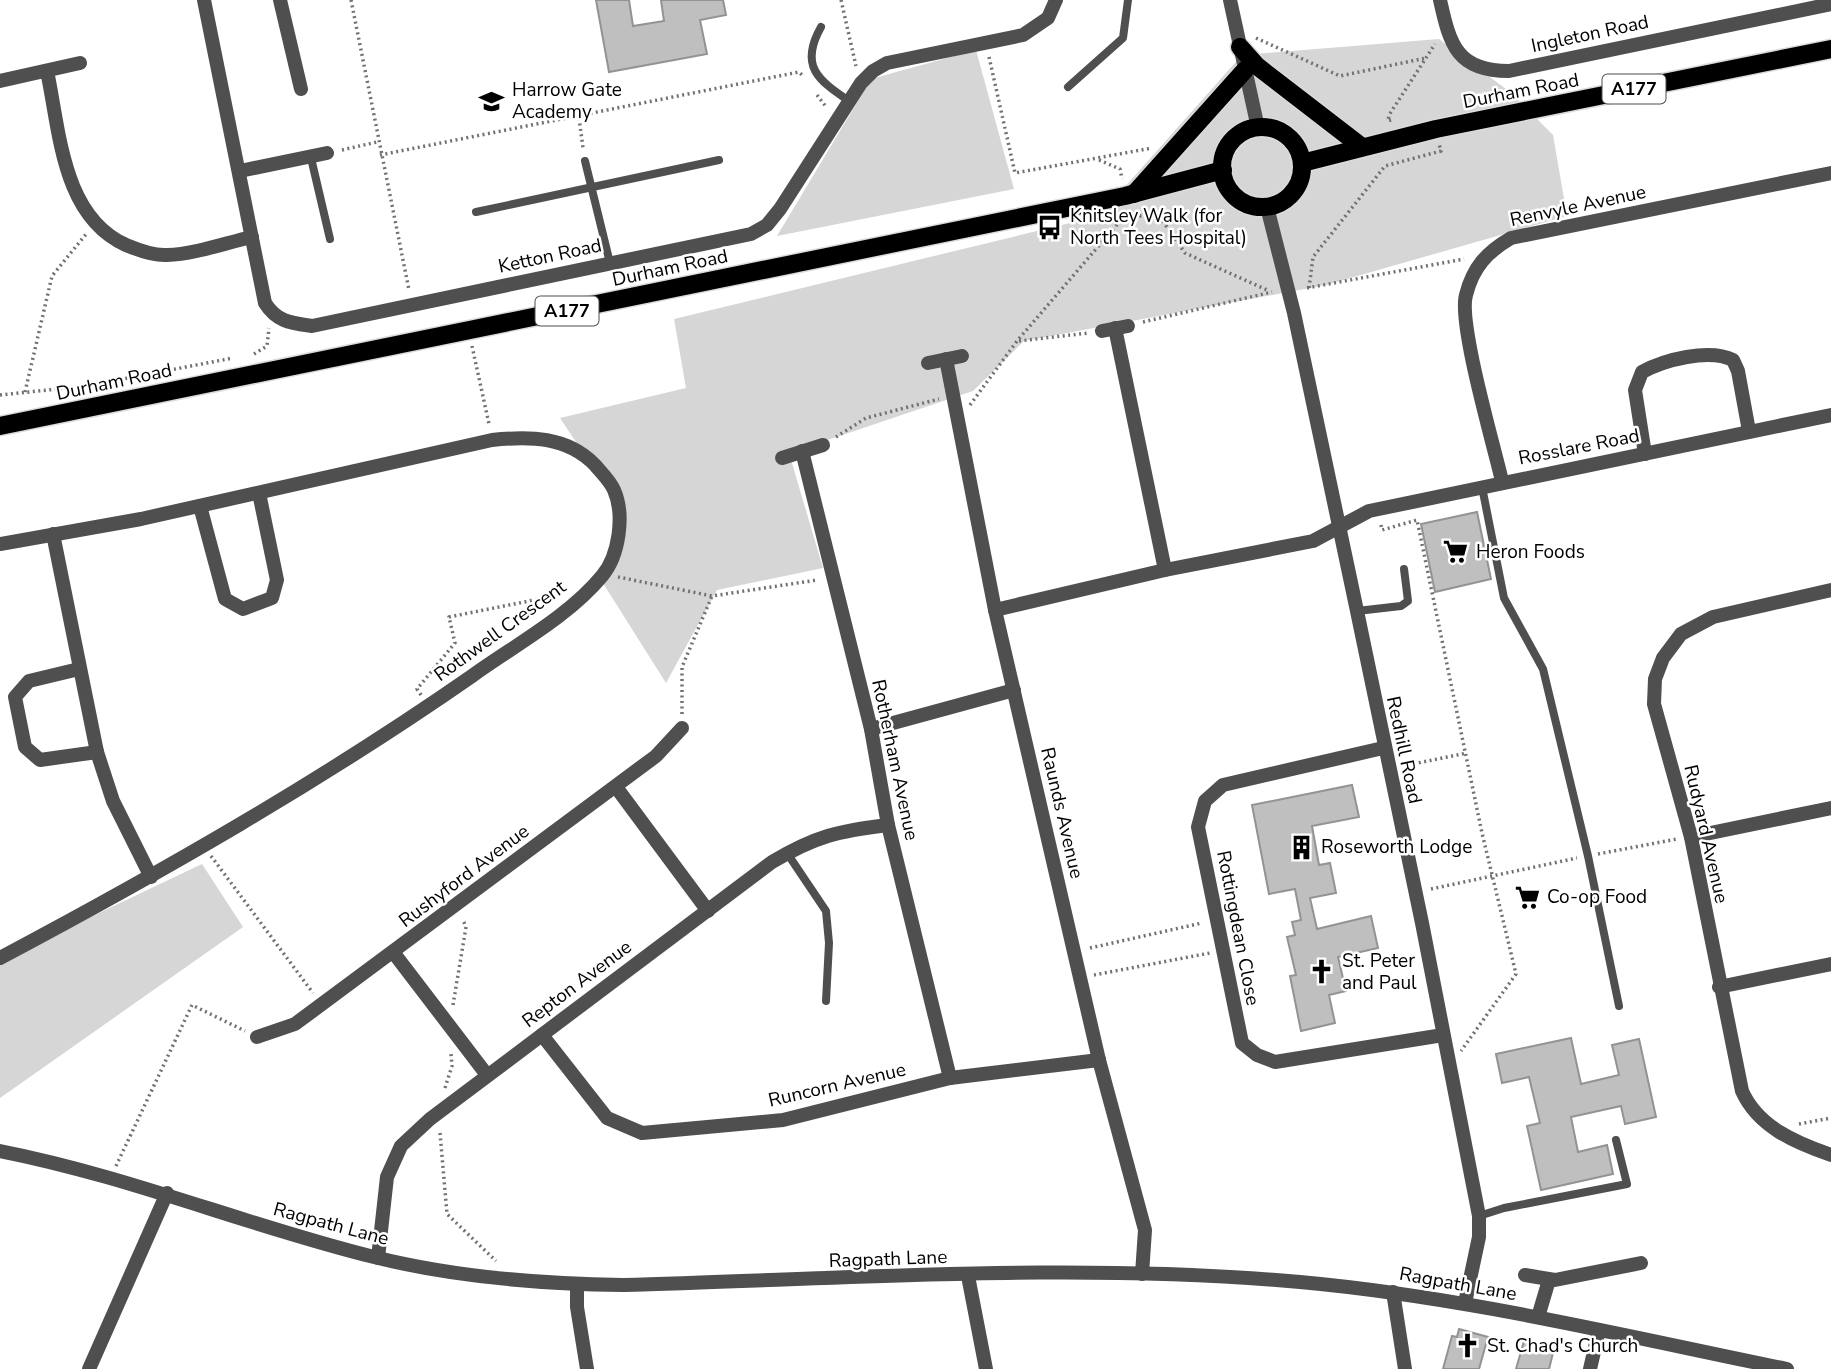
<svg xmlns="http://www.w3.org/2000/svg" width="1831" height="1369" viewBox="0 0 1831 1369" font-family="'Nunito Sans',sans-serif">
<rect width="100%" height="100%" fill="#fff"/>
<!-- green -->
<g fill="#d6d6d6">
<path d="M1439,39L1510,92L1553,135L1567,216L1326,285L1024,341L973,391L789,453L823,568L717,590L666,683L601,580L624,514L560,418L686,388L674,319L1099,216L1242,55Z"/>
<path d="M976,50L1014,189L777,236L871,79Z"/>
<path d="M202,864L243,927L0,1098V960Z"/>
</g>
<!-- building -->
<g fill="#bfbfbf" stroke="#939393" stroke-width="2">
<path d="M596,0H629L633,26L664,21L661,0H723L726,15L700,20L707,54L609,72Z"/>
<path d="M1477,512L1491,579L1435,592L1421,524Z"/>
<path d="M1352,785L1359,817L1312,826L1319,865L1330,863L1336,893L1310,898L1317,929L1371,916L1378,948L1338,957L1346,991L1329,995L1335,1023L1301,1031L1290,976L1296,975L1287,937L1295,935L1292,922L1301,920L1295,889L1269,894L1252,805Z"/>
<path d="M1571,1038L1581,1084L1619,1075L1612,1045L1639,1039L1656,1117L1625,1124L1621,1106L1571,1117L1578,1152L1607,1145L1613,1174L1541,1190L1527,1126L1540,1123L1529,1077L1502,1083L1496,1054Z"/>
<path d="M1459,1329L1488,1337L1479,1369H1443L1452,1336L1457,1337Z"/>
<path d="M1524,1341L1554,1349L1549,1369H1516Z"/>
</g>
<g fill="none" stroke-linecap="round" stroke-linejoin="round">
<defs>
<g id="primary">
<path d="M1240,47L1257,66L1362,147"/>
<circle cx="1262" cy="167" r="40"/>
<path d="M1302,163L1436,129L1831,49"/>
<path d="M1134,194L1245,70"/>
<path d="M0,426L1125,196L1223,170"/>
</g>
</defs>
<!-- primary casing -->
<use href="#primary" stroke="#dbdbdb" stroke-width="21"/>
<!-- path -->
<g stroke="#717171" stroke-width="3.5" stroke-dasharray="2 3.5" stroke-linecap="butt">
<path d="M351,0L409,290"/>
<path d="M841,0L856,66"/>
<path d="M1256,38L1340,76L1426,58"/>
<path d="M989,57L1015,173L1152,148"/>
<path d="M817,95L827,108"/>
<path d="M579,118L583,148"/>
<path d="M1391,120L1388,121L1389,115L1435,44"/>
<path d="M342,150L377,142"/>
<path d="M380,155L799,72L802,75"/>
<path d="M1099,160L1120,169L1122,179"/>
<path d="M1129,212L1141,216L1157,213L1185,253L1267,290"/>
<path d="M1307,288L1464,259"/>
<path d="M1309,288L1313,257L1385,166L1441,151L1439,144"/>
<path d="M1143,322L1272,292"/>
<path d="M1019,341L1088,333"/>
<path d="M472,346L489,424"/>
<path d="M254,354L267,346L269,328"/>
<path d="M25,392L52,276L87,233"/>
<path d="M0,395L86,386L233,358"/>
<path d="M970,405L1017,341L1127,213"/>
<path d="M836,437L866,418L939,399"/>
<path d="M1381,525L1382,530L1417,520L1482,833L1516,974L1461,1051"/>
<path d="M618,577L712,596L817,580"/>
<path d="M421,695L417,689L455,643L449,617L559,595"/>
<path d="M682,714V667L712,596"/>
<path d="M1408,765L1467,753"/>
<path d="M1598,854L1677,839"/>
<path d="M211,856L313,993"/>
<path d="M1431,889L1577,858"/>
<path d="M1090,948L1202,923"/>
<path d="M1094,975L1210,953"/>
<path d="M453,1005L466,927L463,920"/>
<path d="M445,1088L452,1066L451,1054"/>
<path d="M1799,1124L1831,1118"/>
<path d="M440,1133L447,1214L496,1261"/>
<path d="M116,1166L192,1005L245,1031"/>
</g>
<!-- service -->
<g stroke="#4f4f4f" stroke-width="8">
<path d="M821,27C799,66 818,80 849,101"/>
<path d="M1068,87L1123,38L1128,0"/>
<path d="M311,158L330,239"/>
<path d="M585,161L610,263"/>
<path d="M476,212L719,160"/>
<path d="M1482,487L1504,598L1543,669L1588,856L1619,1006"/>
<path d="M1357,611L1401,606L1408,601L1404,569"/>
<path d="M787,853L826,911L829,943L826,1001"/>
<path d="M1479,1216L1504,1208L1627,1184L1616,1140"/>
</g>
<!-- minor -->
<g stroke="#4f4f4f" stroke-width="14">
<path d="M204,0L265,303C277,322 291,323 312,326L751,234L767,225L780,209L861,83L873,71L887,63L1023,35L1048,18L1056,0"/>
<path d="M280,0L301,89"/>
<path d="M1440,0C1450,45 1457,71 1509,71L1831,4"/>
<path d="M47,71C60,132 62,216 126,245C138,250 154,256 167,255C195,254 225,243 252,237"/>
<path d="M0,81L80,63"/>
<path d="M240,171L327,153"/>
<path d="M1267,207L1294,313L1357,611L1422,923L1479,1216V1237L1465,1303"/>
<path d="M1115,328L1165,570"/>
<path d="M1102,331L1128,326"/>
<path d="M946,359L995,610L1099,1060L1145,1230L1142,1274"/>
<path d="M928,363L962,356"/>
<path d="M802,451L871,729L888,825L950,1078"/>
<path d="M1645,454L1635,390L1642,372C1664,360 1709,348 1733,360L1738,371L1749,431"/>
<path d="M782,458L823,445"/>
<path d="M1502,481C1494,446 1458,323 1466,295C1473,267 1487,252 1511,238L1831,173"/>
<path d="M200,506L225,599L243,609L272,598L277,580L259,493"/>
<path d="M53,534L97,752L113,801L151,877"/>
<path d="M0,544L141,519L492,440C529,436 567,436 595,465C601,472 611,482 614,490C625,515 619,556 602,576C568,617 515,645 472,676C321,781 162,872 0,958"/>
<path d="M1831,590L1713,617L1681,634L1663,658L1655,679L1654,704L1691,837L1742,1091C1758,1127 1796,1143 1831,1155"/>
<path d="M995,610L1165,570L1313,541L1369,511L1831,415"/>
<path d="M79,669L29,681L15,697L25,747L40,760L97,752"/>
<path d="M871,729L1014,690"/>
<path d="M1383,748L1223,785L1205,801L1198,827L1242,1043L1257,1055L1275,1062L1443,1035"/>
<path d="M616,787L708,911"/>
<path d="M1691,837L1831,808"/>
<path d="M393,952L487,1075"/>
<path d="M1719,987L1831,964"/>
<path d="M542,1035L607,1118L642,1133L783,1120L950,1078L1099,1060"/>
<path d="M257,1037L295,1024L656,756L682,728"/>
<path d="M0,1151C128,1176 248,1226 374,1257C454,1277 541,1284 623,1285C848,1279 1076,1262 1300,1282C1465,1297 1625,1336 1787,1369"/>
<path d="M378,1258L387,1177L401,1146L430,1119L772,862C816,836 838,831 888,825"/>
<path d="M1525,1275L1555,1280L1641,1263"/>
<path d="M968,1276L986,1369"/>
<path d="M577,1284V1307L587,1369"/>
<path d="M1393,1292L1405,1369"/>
<path d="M1538,1317L1549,1280"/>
<path d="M89,1369L167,1193"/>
<path d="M1590,1369L1599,1330"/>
</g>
<!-- tertiary -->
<path stroke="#4f4f4f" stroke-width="14" d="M1230,0L1258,128"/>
<!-- primary -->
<use href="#primary" stroke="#000" stroke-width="18"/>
</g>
<!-- icons -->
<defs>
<symbol id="school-bare" viewBox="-9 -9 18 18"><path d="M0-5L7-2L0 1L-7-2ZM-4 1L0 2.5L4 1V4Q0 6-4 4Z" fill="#000" stroke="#fff" stroke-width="2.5" paint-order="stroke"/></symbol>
<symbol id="bus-bare" viewBox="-9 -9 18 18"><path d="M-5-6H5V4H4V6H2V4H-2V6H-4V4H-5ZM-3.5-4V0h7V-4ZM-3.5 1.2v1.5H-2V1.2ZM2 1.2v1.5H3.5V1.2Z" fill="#000" stroke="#fff" stroke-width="2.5" paint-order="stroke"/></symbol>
<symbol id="supermarket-bare" viewBox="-9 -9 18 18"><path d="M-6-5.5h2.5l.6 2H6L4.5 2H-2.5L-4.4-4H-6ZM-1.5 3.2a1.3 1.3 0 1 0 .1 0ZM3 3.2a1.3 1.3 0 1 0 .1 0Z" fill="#000" stroke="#fff" stroke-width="2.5" paint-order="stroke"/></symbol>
<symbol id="building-bare" viewBox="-9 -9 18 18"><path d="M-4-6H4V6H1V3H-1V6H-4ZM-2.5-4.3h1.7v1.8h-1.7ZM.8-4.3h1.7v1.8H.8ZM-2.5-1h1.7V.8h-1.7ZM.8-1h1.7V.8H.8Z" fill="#000" stroke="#fff" stroke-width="2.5" paint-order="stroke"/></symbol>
<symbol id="church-bare" viewBox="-9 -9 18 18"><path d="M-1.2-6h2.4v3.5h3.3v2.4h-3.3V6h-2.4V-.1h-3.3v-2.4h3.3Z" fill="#000" stroke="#fff" stroke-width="2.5" paint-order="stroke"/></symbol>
</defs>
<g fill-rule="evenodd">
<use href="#school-bare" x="474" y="84" width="35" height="35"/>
<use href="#bus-bare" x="1032" y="210" width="35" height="35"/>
<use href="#supermarket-bare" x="1438" y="534" width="35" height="35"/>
<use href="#building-bare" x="1284" y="830" width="35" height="35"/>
<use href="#supermarket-bare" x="1510" y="880" width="35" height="35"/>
<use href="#church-bare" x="1304" y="954" width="35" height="35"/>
<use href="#church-bare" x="1450" y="1328" width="35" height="35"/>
</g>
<g text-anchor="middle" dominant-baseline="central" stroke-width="5" stroke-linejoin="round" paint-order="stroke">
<!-- shield labels -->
<g fill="#fff" stroke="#4c4c4c" stroke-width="2">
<rect x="1602.5" y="74.5" width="63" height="29" rx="5"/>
<rect x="535.5" y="296.5" width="63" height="29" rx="5"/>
</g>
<g font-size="18" font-weight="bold" fill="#000">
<text x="1634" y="89">A177</text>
<text x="567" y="311">A177</text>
</g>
<!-- street labels -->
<g font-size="19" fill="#000" stroke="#fff">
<text transform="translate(1590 34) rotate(-12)">Ingleton Road</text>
<text transform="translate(1521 91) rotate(-11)">Durham Road</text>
<text transform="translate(1578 206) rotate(-12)">Renvyle Avenue</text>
<text transform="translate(550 256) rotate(-12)">Ketton Road</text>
<text transform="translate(670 268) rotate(-12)">Durham Road</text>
<text transform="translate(114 382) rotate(-12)">Durham Road</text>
<text transform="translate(1579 447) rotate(-11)">Rosslare Road</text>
<text transform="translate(500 631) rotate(-36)">Rothwell Crescent</text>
<text transform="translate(1404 750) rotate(78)">Redhill Road</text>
<text transform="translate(895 760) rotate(78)">Rotherham Avenue</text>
<text transform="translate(1062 813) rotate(77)">Raunds Avenue</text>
<text transform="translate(1706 834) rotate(77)">Rudyard Avenue</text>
<text transform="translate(464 876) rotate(-37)">Rushyford Avenue</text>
<text transform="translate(1238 928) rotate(79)">Rottingdean Close</text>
<text transform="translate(577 984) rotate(-37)">Repton Avenue</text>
<text transform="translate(837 1085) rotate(-13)">Runcorn Avenue</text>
<text transform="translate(331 1224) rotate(15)">Ragpath Lane</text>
<text transform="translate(888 1259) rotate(-2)">Ragpath Lane</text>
<text transform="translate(1458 1284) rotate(10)">Ragpath Lane</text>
</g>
<!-- poi labels -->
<g font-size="19" fill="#000" stroke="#fff" text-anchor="start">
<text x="512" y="90">Harrow Gate<tspan x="512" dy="22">Academy</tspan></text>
<text x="1070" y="216">Knitsley Walk (for<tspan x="1070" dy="22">North Tees Hospital)</tspan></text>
<text x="1476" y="552">Heron Foods</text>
<text x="1321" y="847">Roseworth Lodge</text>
<text x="1547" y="897">Co-op Food</text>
<text x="1342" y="961">St. Peter<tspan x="1342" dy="22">and Paul</tspan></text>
<text x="1487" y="1346">St. Chad's Church</text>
</g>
</g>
</svg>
